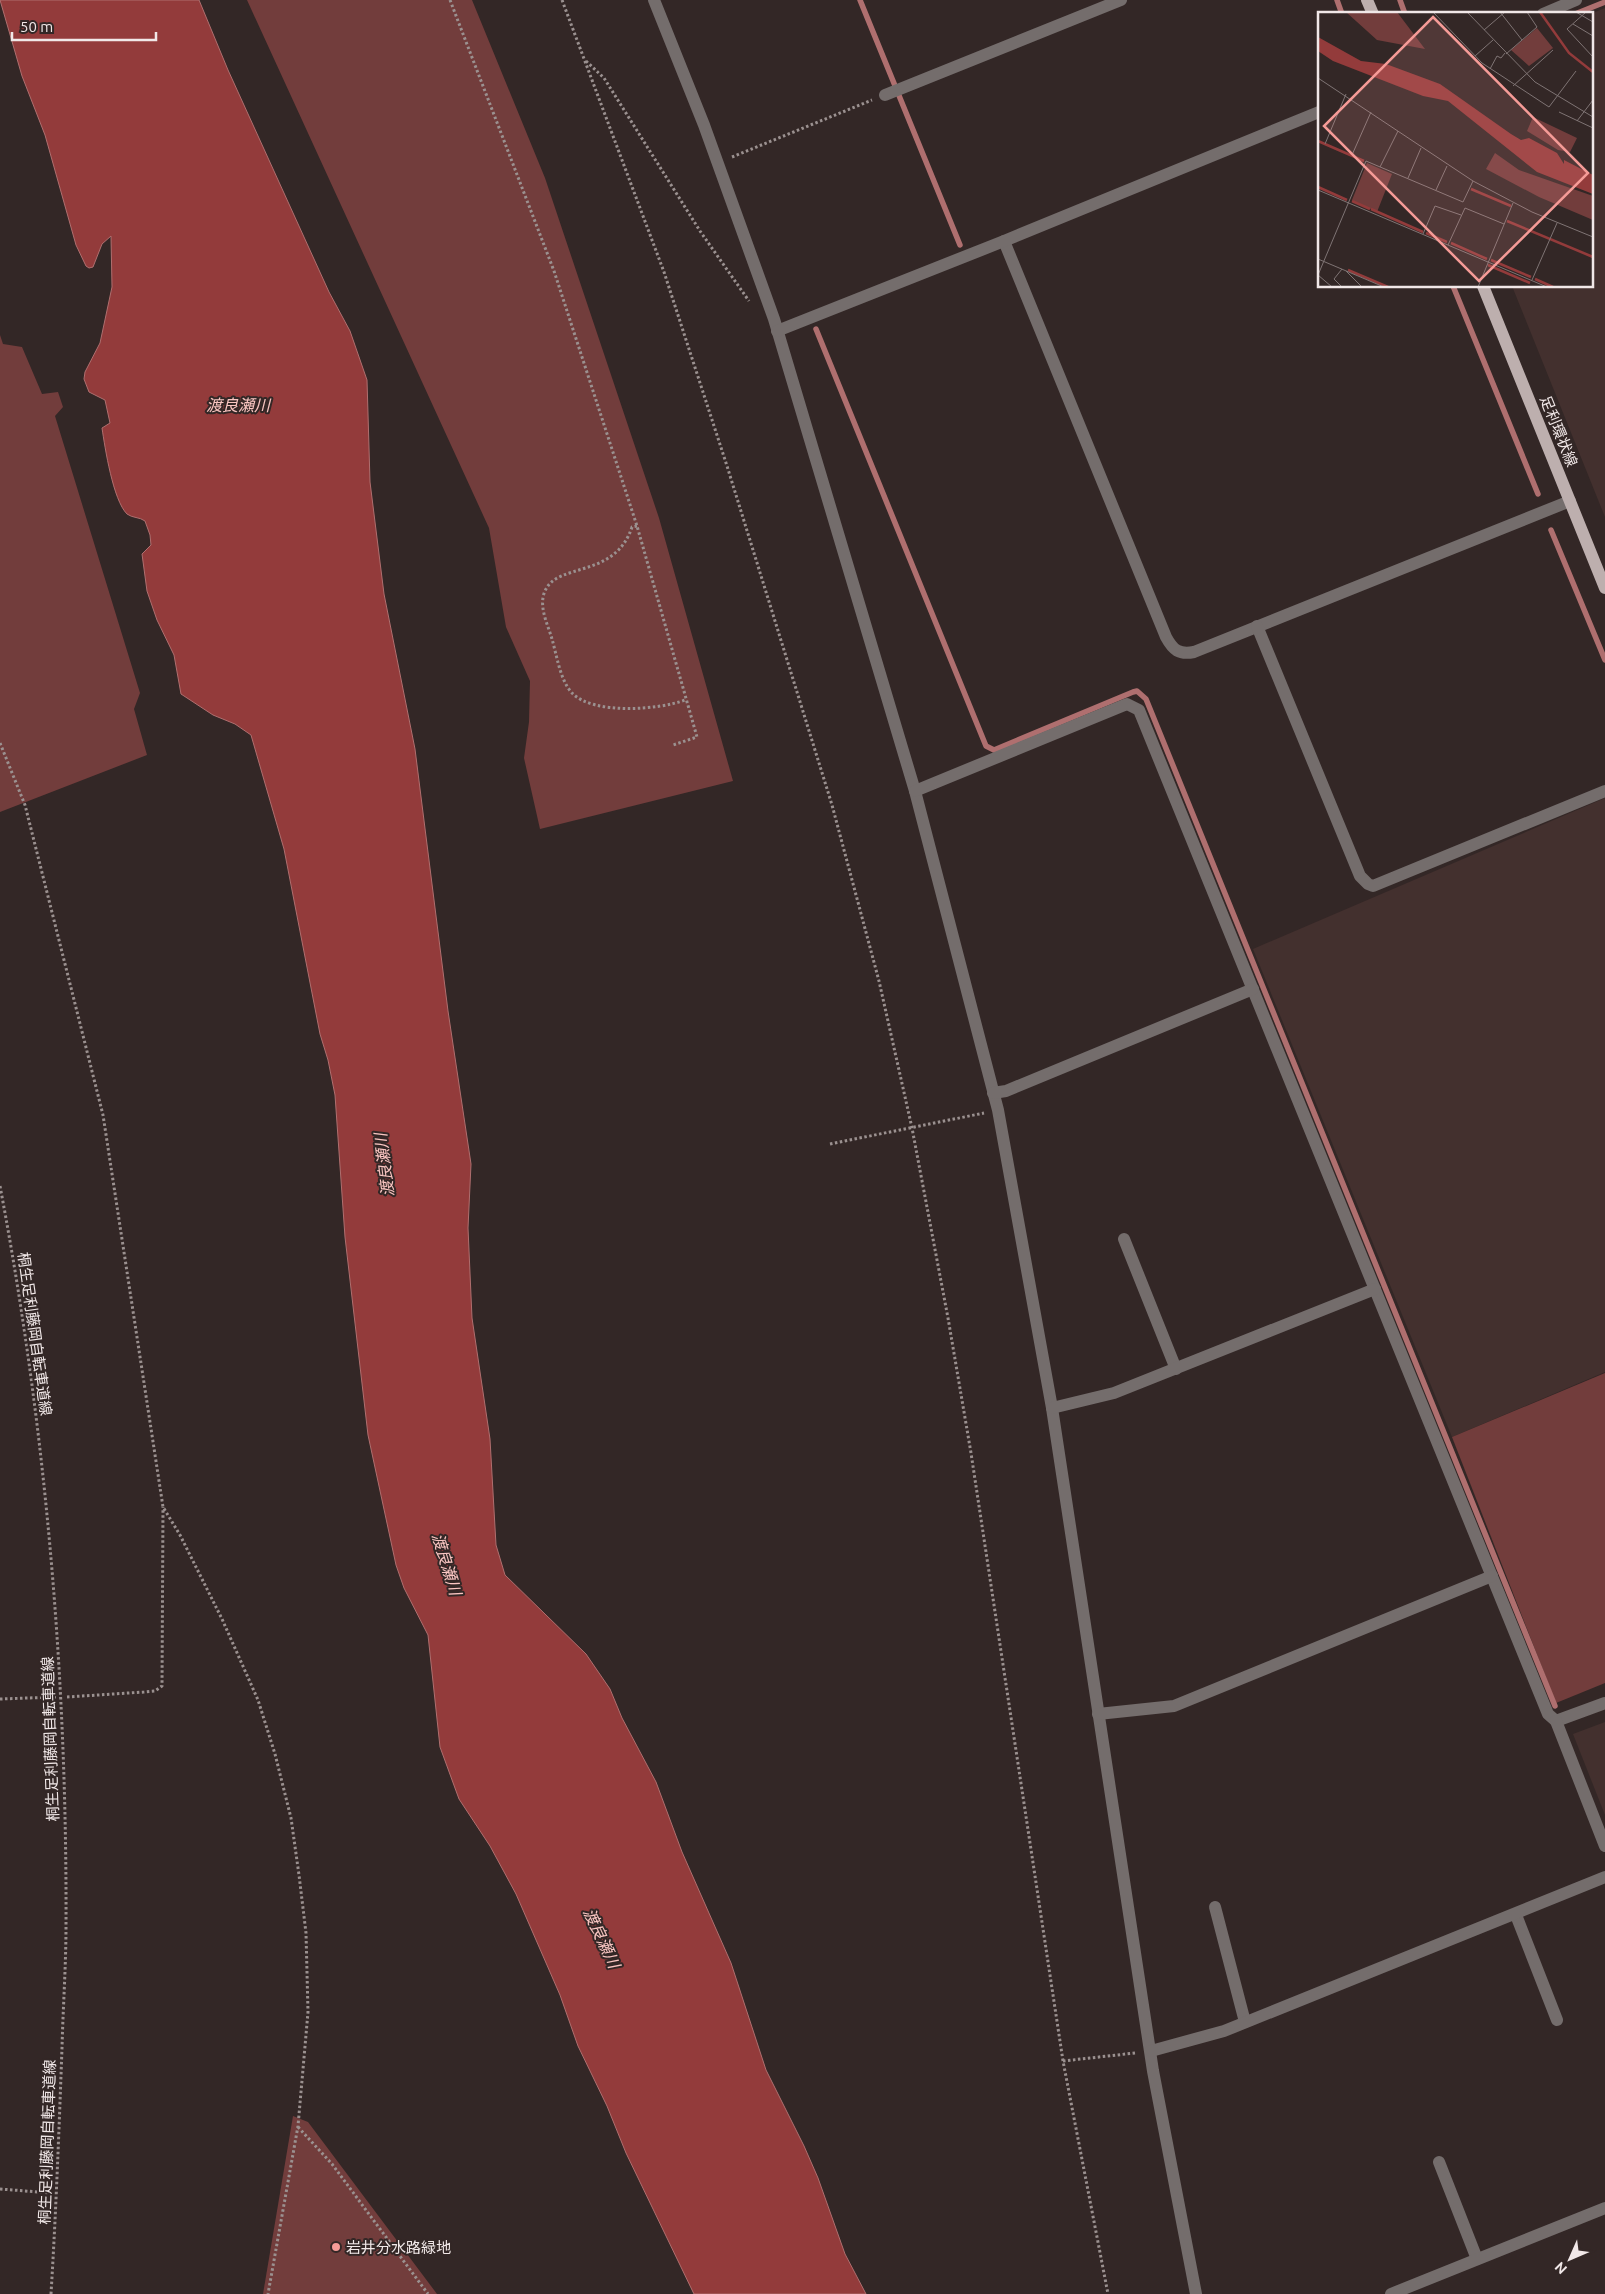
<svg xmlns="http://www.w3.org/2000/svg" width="1605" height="2294" viewBox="0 0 1605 2294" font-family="Ubuntu,'Noto Sans JP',sans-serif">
<rect width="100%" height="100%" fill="#332726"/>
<!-- built -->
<g fill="#43302e">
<path d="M1605,8V517L1512,286H1591L1590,14Z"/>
<path d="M1605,798V1372L1452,1437L1253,949Z"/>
<path d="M1605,1722V1815L1573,1734Z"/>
</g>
<!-- green -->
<g fill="#723d3c">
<path d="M247,0H472L545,178L659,518L733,781L540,829L524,758L529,722L530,681L506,627L489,528Z"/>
<path d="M0,335L3,344L22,347L42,394L58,392L63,407L55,416L140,693L134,709L147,755L0,812Z"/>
<path d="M1605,1373V1683L1556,1703L1452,1437Z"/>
<path d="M293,2116L308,2122L437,2294H263Z"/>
</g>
<!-- water -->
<path fill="#933b3b" stroke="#af6f6f" d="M0,0H199L228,70L329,292L350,331L367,380L370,482L384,594L415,749L448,1011L471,1164L468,1228L472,1318L490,1439L496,1545L505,1575L586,1654L610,1689L622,1718L656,1782L682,1852L731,1963L766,2070L804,2146L818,2178L845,2254L866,2294H694L626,2153L607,2106L578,2046L560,1995L516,1894L490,1846L459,1799L440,1747L428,1635L404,1588L396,1565L368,1435L345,1237L335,1095L328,1060L320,1034L284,849L251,735L235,724L213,715L181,694L174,655L157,620L147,591L142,554L151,545L150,535L145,521C140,517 132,518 127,514C113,500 105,448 102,428L110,423L105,400L89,392L84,379L85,372L100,343L112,287L111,236L102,244L93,267L89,268L86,266L76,245L45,135L22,76Z"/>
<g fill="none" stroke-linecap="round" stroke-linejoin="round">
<!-- stream -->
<g stroke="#af6f6f" stroke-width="5.5">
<path d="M860,0L960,245"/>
<path d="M1337,0L1342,14"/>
<path d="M1400,0L1405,14"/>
<path d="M1575,14L1605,2"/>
<path d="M1453,286L1538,494"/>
<path d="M816,329L986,746L994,750L1133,692L1137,691L1146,699L1555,1706"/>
<path d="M1551,530L1605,660"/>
</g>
<!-- path -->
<g stroke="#9b9190" stroke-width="3" stroke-dasharray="2.5 2.5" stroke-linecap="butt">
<path d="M450,0L554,271L637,526L697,737L673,745"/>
<path d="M562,0L664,272L727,466L832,805L879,981L912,1128L948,1318L971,1453L1063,2061L1108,2294"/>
<path d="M586,61L604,78L700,231L749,301"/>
<path d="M732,157L872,100"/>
<path d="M637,526L632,527C615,579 557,562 545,591C538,606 548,625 552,639C557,656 560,680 572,693C593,715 659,710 685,700"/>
<path d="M0,743L25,805L103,1115L163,1507L180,1535L222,1619L258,1700L275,1754L291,1818L299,1875L306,1933L308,2012L298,2126L268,2294"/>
<path d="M830,1144L984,1113"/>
<path d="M0,1186C46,1429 67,1678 66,1925C66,1966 63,2007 62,2048C59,2130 56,2212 51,2294"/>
<path d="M67,1697L144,1692L155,1691L162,1686L163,1507"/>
<path d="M0,1699L56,1697"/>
<path d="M1063,2061L1135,2053"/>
<path d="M298,2127L332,2164L428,2294"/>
<path d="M0,2189L51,2193"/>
</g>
<!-- minor -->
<g stroke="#746d6c" stroke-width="12">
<path d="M654,0L704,125L774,319L915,791L998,1110L1052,1408L1153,2071L1196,2294"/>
<path d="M1543,14L1576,0"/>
<path d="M885,95L1121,0"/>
<path d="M1004,241L1166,637C1173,650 1179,655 1194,652L1570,501"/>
<path d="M777,331L1004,241L1319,112"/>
<path d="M1257,626L1360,876L1368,884L1373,886L1605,791"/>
<path d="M915,791L1127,704L1139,710L1548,1714L1556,1721L1605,1703"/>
<path d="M993,1093L1006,1091L1253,989"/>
<path d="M1124,1239L1176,1369"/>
<path d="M1052,1408L1114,1393L1375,1289"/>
<path d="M1098,1714L1174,1706L1492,1576"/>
<path d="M1556,1721L1605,1846"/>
<path d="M1215,1907L1245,2022"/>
<path d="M1516,1915L1557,2020"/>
<path d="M1151,2051L1224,2031L1605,1877"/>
<path d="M1439,2162L1477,2259"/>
<path d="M1391,2294L1605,2208"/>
</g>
<!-- major -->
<g stroke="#bdafae" stroke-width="12">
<path d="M1367,0L1373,14"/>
<path d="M1483,286L1605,588"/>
</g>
</g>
<!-- markers -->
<circle fill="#f59b97" stroke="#332726" stroke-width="2" cx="336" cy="2247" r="5"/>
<g text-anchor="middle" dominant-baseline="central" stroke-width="4" stroke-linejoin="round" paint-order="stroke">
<!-- street labels -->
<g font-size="15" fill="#f1e8e8" stroke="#332726">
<text transform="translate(1559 431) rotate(68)">足利環状線</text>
<text transform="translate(35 1334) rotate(82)">桐生足利藤岡自転車道線</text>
<text transform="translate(50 1739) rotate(-92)">桐生足利藤岡自転車道線</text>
<text transform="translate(47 2142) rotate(-88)">桐生足利藤岡自転車道線</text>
</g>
<!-- poi labels -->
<g font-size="15" fill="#f1e8e8" stroke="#332726" text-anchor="start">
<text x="346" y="2247">岩井分水路緑地</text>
</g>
<!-- water labels -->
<g font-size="16" font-style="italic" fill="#fac6c2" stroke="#332726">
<text x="238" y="405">渡良瀬川</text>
<text transform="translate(384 1165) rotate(-97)">渡良瀬川</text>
<text transform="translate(447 1564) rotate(73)">渡良瀬川</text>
<text transform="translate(602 1938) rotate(65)">渡良瀬川</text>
</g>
</g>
<!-- overview -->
<g transform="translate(1318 12)">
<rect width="275" height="275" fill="#332726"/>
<path d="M28,0H79L107,37L59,28ZM219,16L235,36L211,54L193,38ZM215,105L259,126L252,140L240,138L209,119ZM177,141L201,158L275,184V208L221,185L168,157ZM49,151L74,162L59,200L34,188Z" fill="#723d3c"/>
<path d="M0,25L43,49L68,52L122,72L193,122L203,128L211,126L239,141L246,152V148L275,163V182L219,160L130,89L105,84L15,49L0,39Z" fill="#933b3b"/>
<path fill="none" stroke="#933b3b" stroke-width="2.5" d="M222,0L251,41L275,60M0,129L46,149M0,175L29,188M153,177L193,194M34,189L52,197M53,197L105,220M189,209L275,245M108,221L129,230M133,231L169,247M173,248L213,265M170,253L212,271M30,258L70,275M217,267L235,275"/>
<path fill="none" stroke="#7f7474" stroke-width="1" d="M115,0L164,51L231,95L258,59M149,0L217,70L275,105M182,0L204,28M258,0L275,10M268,0L249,17L275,45M255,12L275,24M166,18L187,0M188,42L219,15L209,0M157,44L175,28M172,57L179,44L183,46L187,41M0,66L155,169L214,200L275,225M195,74L235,38M241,100L275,116M259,109L275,88M7,132L28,82M34,143L53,100M62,155L80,119M90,166L103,136M0,178L229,275M118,178L129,154M105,222L117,194L143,203M130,233L147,196L186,212M0,247L66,275M24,257L16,267L24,275M28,259L44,275M0,263L48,149L145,190L155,169M0,263L14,275M214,268L239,211M160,275L195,191"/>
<path fill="#f59b97" fill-opacity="0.15" stroke="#f59b97" stroke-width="2.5" d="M115,5L270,161L161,269L6,114Z"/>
<rect width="275" height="275" fill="none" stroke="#f1e8e8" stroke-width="2.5"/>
</g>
<!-- north arrow -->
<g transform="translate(1570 2259) rotate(225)" stroke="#332726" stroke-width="4" paint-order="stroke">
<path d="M0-4L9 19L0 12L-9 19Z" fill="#f1e8e8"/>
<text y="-8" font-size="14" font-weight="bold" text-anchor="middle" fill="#f1e8e8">N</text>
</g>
<!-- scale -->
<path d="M12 32v8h144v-8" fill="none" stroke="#f1e8e8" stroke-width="2.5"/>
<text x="20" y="32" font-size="15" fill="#f1e8e8" stroke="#332726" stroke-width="4" paint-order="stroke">50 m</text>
</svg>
